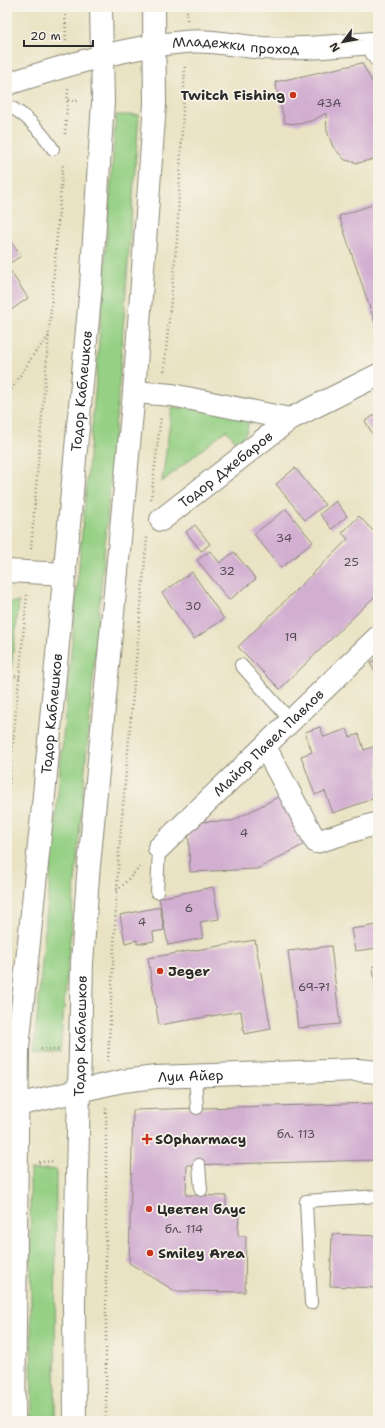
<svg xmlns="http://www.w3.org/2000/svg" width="385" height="1428" viewBox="0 0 385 1428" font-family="'Shantell Sans',sans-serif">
<rect width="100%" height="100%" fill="#f7f3e8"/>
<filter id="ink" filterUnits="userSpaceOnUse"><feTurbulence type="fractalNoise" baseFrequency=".025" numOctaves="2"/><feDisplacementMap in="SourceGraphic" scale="8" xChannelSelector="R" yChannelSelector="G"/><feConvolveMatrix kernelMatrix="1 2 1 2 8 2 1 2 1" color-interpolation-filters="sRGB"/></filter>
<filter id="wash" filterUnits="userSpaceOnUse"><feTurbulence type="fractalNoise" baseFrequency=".012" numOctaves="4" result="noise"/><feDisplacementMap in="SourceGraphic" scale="16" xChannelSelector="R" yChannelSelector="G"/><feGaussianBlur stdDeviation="0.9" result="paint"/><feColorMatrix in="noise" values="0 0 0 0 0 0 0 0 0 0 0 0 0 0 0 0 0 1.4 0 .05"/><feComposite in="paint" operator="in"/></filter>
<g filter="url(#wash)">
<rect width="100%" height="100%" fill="#e9e3c3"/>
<!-- green -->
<g fill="#96d085" stroke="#607e58">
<path d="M116,115H139L119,384L60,1052L34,1050L95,393Z"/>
<path d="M172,407L237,411L248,419C249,431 245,436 237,443L226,430L162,482Z"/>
<path d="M7,602H19L11,670H7Z"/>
<path d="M56,1169L55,1421H32L30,1170Z"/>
</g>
<g id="blocks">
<!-- building -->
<g fill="#d2aed1">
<path d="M362,63L378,93V158L358,163L345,160L333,147L327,131L326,113L314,120L299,124L285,123L275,82Z"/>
<path d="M378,203V332L339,216Z"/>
<path d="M7,236L21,256L7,265Z"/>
<path d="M7,266L28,298L7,313Z"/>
<path d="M378,413V443L365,421Z"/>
<path d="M295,468L325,505L305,520L276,484Z"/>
<path d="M336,501L347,516L332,529L320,514Z"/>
<path d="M286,509L313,542L281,568L254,534Z"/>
<path d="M359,516L378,536V593L280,689L238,647L348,539L342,533Z"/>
<path d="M195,525L210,544L201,551L186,532Z"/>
<path d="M210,551L220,563L234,552L256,579L229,600L197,560Z"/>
<path d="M192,572L224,619L194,639L162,593Z"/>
<path d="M378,658V677L370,663Z"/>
<path d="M320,727L324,737L347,729L350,737L359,734L364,750L378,745V797L333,813L325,791L315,795L301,756L312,752L305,732Z"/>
<path d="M280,796L305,844L257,869L190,872L188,822L232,821Z"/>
<path d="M213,887L219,919L200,922L203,938L168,945L159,898Z"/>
<path d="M160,907L164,930L153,932L154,941L137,944V940L125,943L120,915Z"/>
<path d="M378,925V948L355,951L351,929Z"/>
<path d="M255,940L271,1029L244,1034L241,1011L159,1025L148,958Z"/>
<path d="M331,946L340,1024L298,1028L288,951Z"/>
<path d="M378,965V1001H377L373,966Z"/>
<path d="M378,1103V1160L187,1165L186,1195L226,1196V1209H239L238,1236H246L245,1292L175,1291L129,1263L133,1110Z"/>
<path d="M332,1234L378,1236V1288L330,1286Z"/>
</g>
</g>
</g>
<g filter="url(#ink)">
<use href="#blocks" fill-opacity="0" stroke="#8a8777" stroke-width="1"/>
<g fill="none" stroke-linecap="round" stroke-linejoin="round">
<defs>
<g id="lane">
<path d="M7,105C27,115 41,131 53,149"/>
<path d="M241,665L291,721"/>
<path d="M157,892L159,848"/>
<path d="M195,1075L197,1108"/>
<path d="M199,1165L201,1190"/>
<path d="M311,1303L306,1201L378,1196"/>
</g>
<g id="street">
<path id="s1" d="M7,84C64,66 124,47 184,42C210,39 237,46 263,48C300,50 336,46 372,43L378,55"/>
<path d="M134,392L172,395L290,419"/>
<path id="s2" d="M161,520L290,419L378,375"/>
<path d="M7,571L65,574"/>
<path d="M265,747L316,842L378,823"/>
<path id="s3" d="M159,848L378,637"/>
<path id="s4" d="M78,1091L123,1081L156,1077L357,1070L378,1072"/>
</g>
<path id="secondary" d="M7,1105H17L78,1091"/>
<g id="primary">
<path id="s5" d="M14,1421L18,1048L43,806L91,286L103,102L101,7"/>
<path id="s6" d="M75,1421L74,1303L82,963L88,876L134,392L155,104L154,7"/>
</g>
</defs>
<!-- lane casing -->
<use href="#lane" stroke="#8a8777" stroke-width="14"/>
<!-- street casing -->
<use href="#street" stroke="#8a8777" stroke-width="24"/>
<!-- secondary casing -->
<use href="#secondary" stroke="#8a8777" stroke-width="24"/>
<!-- primary casing -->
<use href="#primary" stroke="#8a8777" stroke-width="24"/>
<!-- path -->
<g stroke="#8a8777" stroke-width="2.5" stroke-dasharray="1 3" stroke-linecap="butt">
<path d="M65,7L66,42"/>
<path d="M187,20V7"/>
<path d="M68,100L78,101"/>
<path d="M65,134L68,89"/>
<path d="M164,371L177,239L185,65"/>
<path d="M7,396L34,354L50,335"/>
<path d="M151,499L161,416"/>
<path d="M31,549L63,163"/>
<path d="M7,675L20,677"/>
<path d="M7,807L27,594"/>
<path d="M117,891L140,867"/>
<path d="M41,1049L58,1050"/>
<path d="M108,1061L119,850L147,537"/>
<path d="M39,1162L54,1161"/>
<path d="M106,1421V1108"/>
</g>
<!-- lane -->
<use href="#lane" stroke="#fff" stroke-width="12"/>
<!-- street -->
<use href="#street" stroke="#fff" stroke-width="22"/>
<!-- secondary -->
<use href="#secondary" stroke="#fff" stroke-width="22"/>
<!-- primary -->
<use href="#primary" stroke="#fff" stroke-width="22"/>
</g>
</g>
<!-- markers -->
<g fill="#c8321e" stroke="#f7f3e8" stroke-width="1.5">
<circle cx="293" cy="95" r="4"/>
<circle cx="160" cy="971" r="4"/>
<path d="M145 1133h4v4h4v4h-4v4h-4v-4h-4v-4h4z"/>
<circle cx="149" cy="1209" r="4"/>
<circle cx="150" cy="1253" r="4"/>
</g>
<g text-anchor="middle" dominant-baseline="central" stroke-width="3.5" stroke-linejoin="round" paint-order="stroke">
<!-- number labels -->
<g font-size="12" fill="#554c54">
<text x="329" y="103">43А</text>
<text x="284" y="538">34</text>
<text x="351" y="562">25</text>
<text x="227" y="571">32</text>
<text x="193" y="606">30</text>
<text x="291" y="637">19</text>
<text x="244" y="833">4</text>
<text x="189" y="908">6</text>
<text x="142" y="922">4</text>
<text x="314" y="987">69-71</text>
<text x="296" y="1134">бл. 113</text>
<text x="184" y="1229">бл. 114</text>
</g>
<!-- street labels -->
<g font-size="14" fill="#2b2b2b" stroke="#f7f3e8">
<text stroke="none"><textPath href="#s1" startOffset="234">Младежки проход</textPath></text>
<text stroke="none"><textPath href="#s5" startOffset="1033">Тодор Каблешков</textPath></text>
<text stroke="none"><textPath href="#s2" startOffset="82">Тодор Джебаров</textPath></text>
<text stroke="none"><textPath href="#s5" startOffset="709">Тодор Каблешков</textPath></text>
<text stroke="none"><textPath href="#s3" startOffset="152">Майор Павел Павлов</textPath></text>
<text stroke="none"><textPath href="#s6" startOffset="385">Тодор Каблешков</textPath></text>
<text stroke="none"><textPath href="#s4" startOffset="114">Луи Айер</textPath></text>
</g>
<!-- poi labels -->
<g font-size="14" font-weight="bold" fill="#2b2b2b" stroke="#f7f3e8" text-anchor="start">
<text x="285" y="95" text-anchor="end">Twitch Fishing</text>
<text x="168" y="971">Jeger</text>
<text x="155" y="1139">SOpharmacy</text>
<text x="157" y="1209">Цветен блус</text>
<text x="158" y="1253">Smiley Area</text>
</g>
</g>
<!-- margin -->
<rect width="385" height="1428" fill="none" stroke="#f7f3e8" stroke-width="24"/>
<!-- north arrow -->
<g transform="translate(343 42) rotate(238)" stroke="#f7f3e8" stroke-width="3" paint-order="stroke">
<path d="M0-3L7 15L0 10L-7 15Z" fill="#2b2b2b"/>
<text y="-6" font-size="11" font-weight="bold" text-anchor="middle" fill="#2b2b2b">N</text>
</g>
<!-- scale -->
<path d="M24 40v6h69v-6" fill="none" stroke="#2b2b2b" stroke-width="2"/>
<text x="30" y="40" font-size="12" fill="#2b2b2b" stroke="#f7f3e8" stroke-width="3" paint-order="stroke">20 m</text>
</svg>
